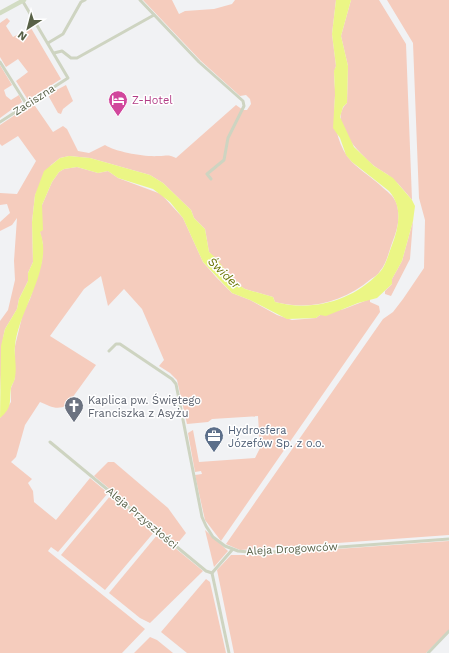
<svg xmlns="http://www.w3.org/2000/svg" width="449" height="653" viewBox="0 0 449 653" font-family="'Work Sans',sans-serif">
<rect width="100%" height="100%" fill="#f1f2f4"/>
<!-- green -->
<g fill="#f5ccbd">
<path d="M143,0H172L179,14L185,11L214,9L232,4L235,0H336L332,34L336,66C332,75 336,87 335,96C333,119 336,145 352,162C360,170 371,177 380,185C387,192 394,195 397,205C401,221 396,232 391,246C388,255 386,264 380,271C378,275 374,277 371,279C344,302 310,311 275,302L273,297L245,289L234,282L209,252L205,229L194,218L191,210L163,183L150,175L90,158L69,156L60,158L51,165L35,195L32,222L33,262L28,273V281L19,299L17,309L5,329L3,338L0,392V321L8,310L15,280L14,261L17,218L12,225L0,231V222L10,213L7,204L0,205V193L17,194L36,161L18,136L2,146L0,144V125L33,103L53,132L63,126L67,129L78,151L89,153L105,145C116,152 145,157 158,156C168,156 167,154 176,158L236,105L243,110H247L251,104L250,99L246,95L240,96L201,61Z"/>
<path d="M351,0H379L406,44L412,200C406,193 400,185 393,179C387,173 379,170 373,165C359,152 327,122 347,103L348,66L341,36Z"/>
<path d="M387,0H449V535L240,550L226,544L383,319L393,312L403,299L424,268L425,220L419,198L413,43Z"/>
<path d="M7,18L10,21L6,26L13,37L31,28L61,79L28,100L16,81L28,72L18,59L6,67L0,57V23Z"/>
<path d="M0,65L12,85L4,90L6,96L11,100L19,95L22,102L0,118Z"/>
<path d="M66,85L73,101L63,109L61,114L58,113L49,97V94Z"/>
<path d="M77,167L98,173L108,171L118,178L161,194L183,218L203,262L216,277L232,293L250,300L277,315L292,320L316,318L320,315L344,309L370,299V302L379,306L380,312L221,541L205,520L195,475L202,474L201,471L195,472L188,433L193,430L199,462L255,458L260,448L258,416L212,419L208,422L187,424L177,380L170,373L159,366L164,360L142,309L124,289L108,306L101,276L84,289L50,336L96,365L67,405C57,411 50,406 40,402L25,425L16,457L11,462L32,479L28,483L33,491L34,502L56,520L90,478L108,493L58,552L51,547L48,551L145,629L122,653H0V418L11,402V388L15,378V346L23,313L30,299L42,261L43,244L40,232L42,205L52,182L59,172L64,169Z"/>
<path d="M413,221L410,259L391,296L385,294V291L392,284V279L402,261Z"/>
<path d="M108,462H114L168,508L186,533L177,544L94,476Z"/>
<path d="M111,495L155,531L105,590L61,555Z"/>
<path d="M205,530L228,551L214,567Z"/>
<path d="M158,534L203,571L150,623L140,618L109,593Z"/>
<path d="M449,541V630L426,653H234L217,570L231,555H253Z"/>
<path d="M206,579L210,582L226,653H187L161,632Z"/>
<path d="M150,637L157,640L173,653H134Z"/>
</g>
<!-- water -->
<path fill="#ebf685" d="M336,0H351L341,36L348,66L347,103L343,107L340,117L354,147L374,166L393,178L412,200L415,206L413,221L402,261L392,279V284L377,298L358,303L326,316L320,315L316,318L287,319L250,300L232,293L203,262L183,218L170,202L153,189L118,178L108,171L98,173L77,167L64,169L59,172L52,182L42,205L43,230L40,232C54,267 18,311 15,346C14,356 17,367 15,377C15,381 12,384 11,388C9,402 13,407 0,418L1,346L5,329L17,309L19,299L28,281V273L33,262L32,222L35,195L44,171L60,158L69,156L90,158L150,175L163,183L191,210L194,218L205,229L209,252L217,259L234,282L245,289L273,297L275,302C312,312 352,301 379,273C386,266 388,255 392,245C399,227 403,207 389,191L352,162L346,155L340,138L333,128L335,95L334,71L336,66L332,34Z"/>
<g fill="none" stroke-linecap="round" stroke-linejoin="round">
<!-- street -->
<g stroke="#ced4c1" stroke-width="3">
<path d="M140,0L199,62L243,101L244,106L228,138L224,160L207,174L211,179"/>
<path d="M48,43L63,34L81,2L85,0"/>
<path d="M54,53L62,51L71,58H77L154,15"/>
<path d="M0,62L27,105"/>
<path d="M0,122L68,78L22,0"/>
<path d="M109,351L116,344H120L172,379L176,384L202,517L206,526L213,537L225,546L238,551L258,553L449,539"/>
<path d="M50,442L206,571L212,573L232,550"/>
<path d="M212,573L229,653"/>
<path d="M428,653L449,631"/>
</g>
<!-- secondary -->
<path stroke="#d2dcc3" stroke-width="4.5" d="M0,13L24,0"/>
</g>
<!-- icons -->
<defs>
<symbol id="hotel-pin" viewBox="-11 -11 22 30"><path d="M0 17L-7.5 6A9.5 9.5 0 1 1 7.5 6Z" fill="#d1479c" stroke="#fff"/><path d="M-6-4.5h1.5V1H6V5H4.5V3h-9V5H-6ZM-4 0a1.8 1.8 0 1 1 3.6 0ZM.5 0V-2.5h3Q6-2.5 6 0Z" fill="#fff"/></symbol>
<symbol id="church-pin" viewBox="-11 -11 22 30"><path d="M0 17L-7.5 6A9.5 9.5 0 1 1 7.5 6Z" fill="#6b7280" stroke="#fff"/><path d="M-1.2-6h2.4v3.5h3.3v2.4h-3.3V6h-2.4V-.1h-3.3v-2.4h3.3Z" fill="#fff"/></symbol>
<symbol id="office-pin" viewBox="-11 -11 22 30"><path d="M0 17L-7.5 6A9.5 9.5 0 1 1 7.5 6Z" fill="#5c6f8a" stroke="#fff"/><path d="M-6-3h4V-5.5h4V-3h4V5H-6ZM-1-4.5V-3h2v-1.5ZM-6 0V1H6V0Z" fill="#fff"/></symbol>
</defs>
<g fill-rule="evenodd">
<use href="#hotel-pin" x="107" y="89" width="22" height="30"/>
<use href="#church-pin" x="63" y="395" width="22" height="30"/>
<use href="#office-pin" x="203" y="425" width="22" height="30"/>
</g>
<g text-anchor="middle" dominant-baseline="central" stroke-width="3" stroke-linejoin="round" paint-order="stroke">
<!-- street labels -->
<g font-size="11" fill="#586147" stroke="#fff">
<text transform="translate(34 100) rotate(-33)">Zaciszna</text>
<text transform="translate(142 518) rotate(40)">Aleja Przyszłości</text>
<text transform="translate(292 549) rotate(-3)">Aleja Drogowców</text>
</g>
<!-- hotel labels -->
<g font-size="11" fill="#b23c85" stroke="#fff" text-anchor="start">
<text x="132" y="100">Z-Hotel</text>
</g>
<!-- worship labels -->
<g font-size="11" fill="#5b616d" stroke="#fff" text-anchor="start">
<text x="88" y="400">Kaplica pw. Świętego<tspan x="88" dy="13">Franciszka z Asyżu</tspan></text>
</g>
<!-- service labels -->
<g font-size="11" fill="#4e5e75" stroke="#fff" text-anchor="start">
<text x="228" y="430">Hydrosfera<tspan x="228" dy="13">Józefów Sp. z o.o.</tspan></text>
</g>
<!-- water labels -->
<g font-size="12" font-style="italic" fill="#6c7707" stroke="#fff">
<text transform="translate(224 273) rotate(44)">Świder</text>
</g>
</g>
<!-- north arrow -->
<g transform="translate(28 28) rotate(216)" stroke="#ffffff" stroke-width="3" paint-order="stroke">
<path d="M0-3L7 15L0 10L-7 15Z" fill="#586147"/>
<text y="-6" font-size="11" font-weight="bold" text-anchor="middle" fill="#586147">N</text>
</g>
</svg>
